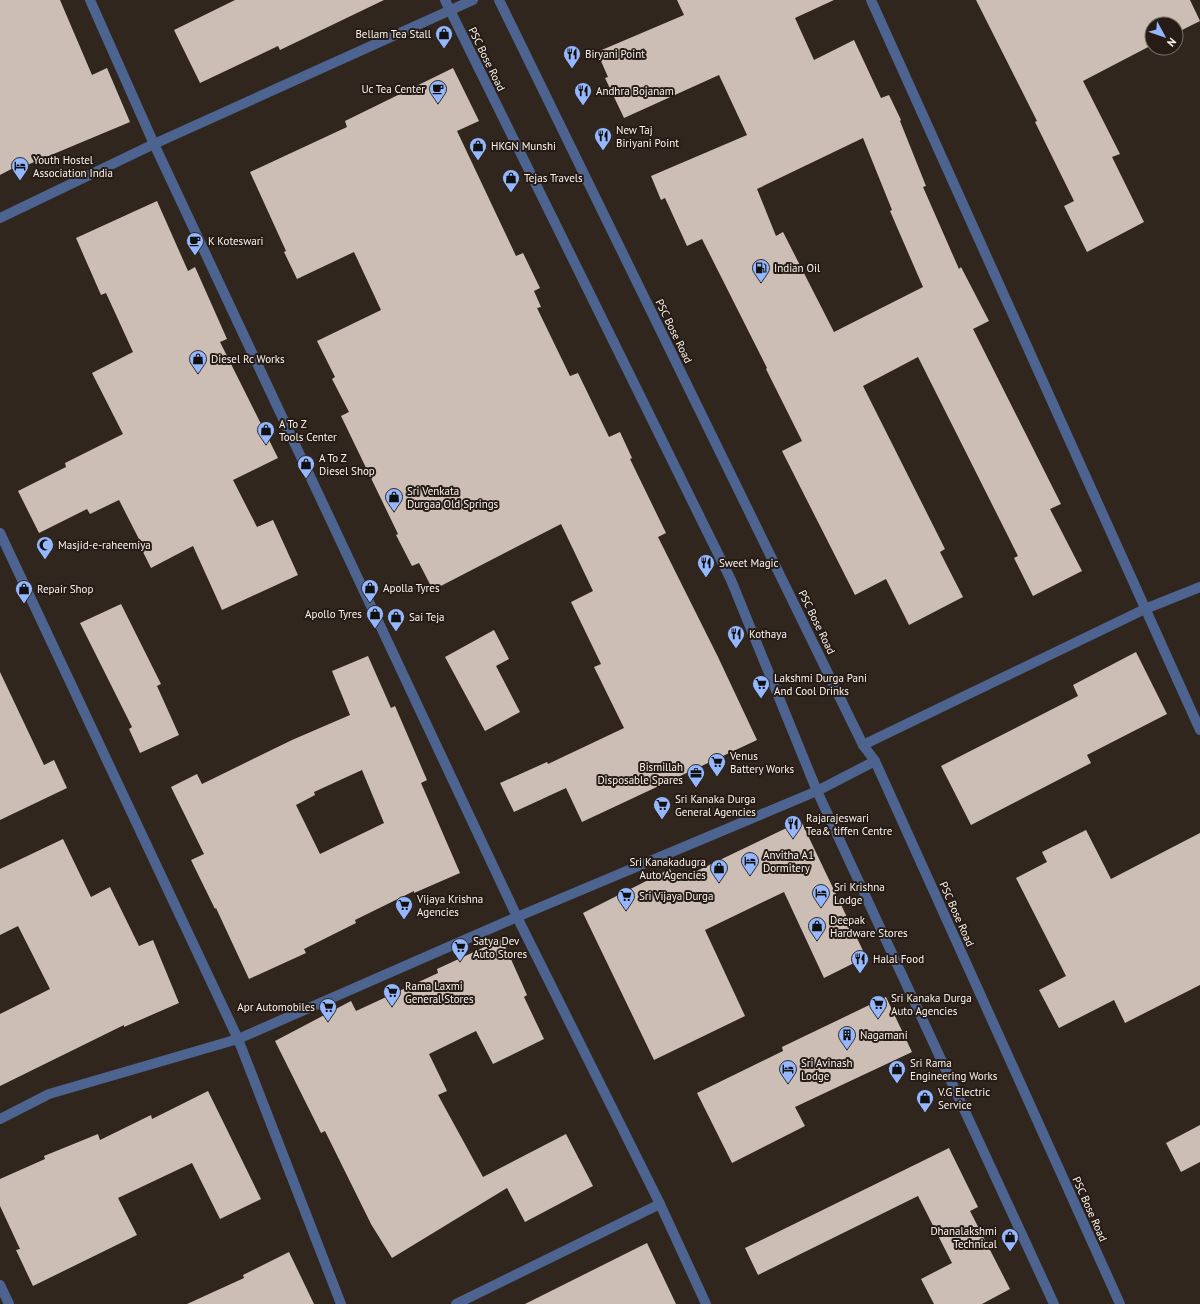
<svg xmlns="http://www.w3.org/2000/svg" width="1200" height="1304" viewBox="0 0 1200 1304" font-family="'PT Sans',sans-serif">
<rect width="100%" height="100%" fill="#30261e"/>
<!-- building -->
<g fill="#ccbeb5" fill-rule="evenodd">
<path d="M0,0H60L92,75L107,68L130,122L20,168L19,165L0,175Z"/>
<path d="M235,0H384L280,50L278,46L200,83L174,30Z"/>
<path d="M677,0H834L795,18L814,60L854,40L881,98L889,95L901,120L900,121L926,186L923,187L959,269L961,267L989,321L973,329L1061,504L1050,509L1082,571L1033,596L1014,558L1018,556L918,357L863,386L945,549L940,552L963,597L909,625L886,579L855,595L782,451L802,441L766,369L767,368L702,239L687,246L665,198L661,200L651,176L747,135L719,75L624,118L605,78L608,77L597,52L684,15ZM863,138L892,210L890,211L923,287L834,332L783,232L776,236L757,189Z"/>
<path d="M976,0H1190L1200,21L1176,33V24H1152V45L1083,81L1120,154L1112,157L1144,222L1087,252L1064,206L1074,201L1035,122L1037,121Z"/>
<path d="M453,68L479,121L457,131L516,256L523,253L540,288L534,291L541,307L537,308L570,376L578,373L609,437L620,432L632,458L630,459L666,533L658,537L718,657L757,740L582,822L566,788L514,812L500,783L547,762L548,764L624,728L594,667L601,664L571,602L593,591L561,524L433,590L419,563L412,566L396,535L398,534L341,416L349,412L332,379L335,377L317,341L381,310L354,252L297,279L284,252L286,251L250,172L347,127L345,121Z"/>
<path d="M157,201L188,271L195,267L227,339L220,342L278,458L233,480L257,527L273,520L298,575L222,610L193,546L151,568L139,544L141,543L119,500L90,514L87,509L39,533L18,491L66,467L65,463L123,434L92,373L133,352L106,293L101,295L76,238Z"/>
<path d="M121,604L161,684L157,686L179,735L140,753L129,729L132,727L80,623Z"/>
<path d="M494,630L509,659L496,666L520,712L485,731L445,657Z"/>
<path d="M1136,652L1167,714L1087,755L1091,763L971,825L941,766L1078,696L1073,685Z"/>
<path d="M368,656L391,708L395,706L427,780L421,783L460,873L414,893V891L355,920L356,923L304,949L306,953L249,979L216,908L215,909L191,860L204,854L171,787L197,774L202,784L292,740L350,715L332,671ZM362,770L384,823L320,854L296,805L315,795L314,792Z"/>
<path d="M0,672L44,765L54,760L67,788L0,820Z"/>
<path d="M801,821L866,957L824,978L784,892L705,930L745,1016L654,1060L583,913L670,869L676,881Z"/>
<path d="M1086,830L1111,879L1200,833V985L1125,1023L1114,1000L1059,1028L1039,990L1066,976L1016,878L1047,862L1042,852Z"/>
<path d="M63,839L91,897L110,887L139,946L153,940L179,1003L124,1027V1025L0,1086V1014L50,989L18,926L0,935V869Z"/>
<path d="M502,939L527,995L524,997L544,1039L493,1064L476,1031L429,1054L447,1091L438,1095L483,1177L566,1134L593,1186L525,1222L507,1188L392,1258L371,1224L325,1131L321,1133L275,1041L351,1001L356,1011L438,973L437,969Z"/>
<path d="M886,997L912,1052L795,1107L805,1126L732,1163L697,1093L783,1051L782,1047Z"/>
<path d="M208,1091L261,1199L220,1219L192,1163L118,1198L137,1235L33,1286L16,1250L20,1249L0,1206V1179L45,1159L44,1156L98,1134L100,1140L151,1115L152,1119Z"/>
<path d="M1200,1125V1162L1181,1172L1166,1143Z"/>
<path d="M949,1148L978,1207L970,1211L1010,1289L982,1304H934L921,1279L952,1263L918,1196L758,1275L745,1248Z"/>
<path d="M647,1243L676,1304H525Z"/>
<path d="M289,1252L314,1304H187L244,1278L243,1275Z"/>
</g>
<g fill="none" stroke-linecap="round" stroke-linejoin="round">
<!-- minor -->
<g stroke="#4d6390" stroke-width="10">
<path d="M90,0L154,144L517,917L660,1204"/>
<path d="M445,0L731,580L817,791L1054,1304"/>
<path d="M499,0L863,745L875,761L1120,1304"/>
<path d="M871,0L1200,730"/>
<path d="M0,218L154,144L473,0"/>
<path d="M0,533L238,1039L341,1304"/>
<path d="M863,745L1145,609L1200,587"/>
<path d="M0,1119L49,1094L238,1039L517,917L817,791L875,761"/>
<path d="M0,1285L9,1304"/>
<path d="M456,1304L660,1204L706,1304"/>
</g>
</g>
<!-- icons -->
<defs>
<symbol id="shop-pin" viewBox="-11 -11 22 30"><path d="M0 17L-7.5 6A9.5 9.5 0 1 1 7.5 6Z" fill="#94b7fd" stroke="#261c15"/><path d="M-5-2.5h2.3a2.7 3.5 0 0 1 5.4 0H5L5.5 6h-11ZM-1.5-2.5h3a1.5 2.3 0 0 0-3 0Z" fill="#111"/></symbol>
<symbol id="restaurant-pin" viewBox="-11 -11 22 30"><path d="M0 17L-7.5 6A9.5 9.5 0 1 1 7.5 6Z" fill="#94b7fd" stroke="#261c15"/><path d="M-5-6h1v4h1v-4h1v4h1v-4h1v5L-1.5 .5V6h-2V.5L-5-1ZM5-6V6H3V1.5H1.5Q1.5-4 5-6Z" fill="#111"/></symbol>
<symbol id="cafe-pin" viewBox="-11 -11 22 30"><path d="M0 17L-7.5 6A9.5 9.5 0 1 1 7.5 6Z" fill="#94b7fd" stroke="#261c15"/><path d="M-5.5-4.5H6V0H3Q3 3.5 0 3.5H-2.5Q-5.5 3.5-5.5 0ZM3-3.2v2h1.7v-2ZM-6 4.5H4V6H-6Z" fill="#111"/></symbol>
<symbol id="hotel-pin" viewBox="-11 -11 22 30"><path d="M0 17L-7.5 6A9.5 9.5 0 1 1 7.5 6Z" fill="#94b7fd" stroke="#261c15"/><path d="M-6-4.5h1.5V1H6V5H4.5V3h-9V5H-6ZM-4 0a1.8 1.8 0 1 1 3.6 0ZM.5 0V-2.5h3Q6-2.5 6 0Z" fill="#111"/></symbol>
<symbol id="fuel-pin" viewBox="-11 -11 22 30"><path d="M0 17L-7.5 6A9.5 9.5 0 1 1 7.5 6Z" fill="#94b7fd" stroke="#261c15"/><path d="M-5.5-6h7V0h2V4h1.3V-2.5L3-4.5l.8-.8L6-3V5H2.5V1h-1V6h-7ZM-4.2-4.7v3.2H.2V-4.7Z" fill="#111"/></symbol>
<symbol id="mosque-pin" viewBox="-11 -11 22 30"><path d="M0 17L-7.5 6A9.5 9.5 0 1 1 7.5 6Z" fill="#94b7fd" stroke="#261c15"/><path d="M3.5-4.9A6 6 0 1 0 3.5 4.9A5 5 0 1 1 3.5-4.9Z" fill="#111"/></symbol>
<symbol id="supermarket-pin" viewBox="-11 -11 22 30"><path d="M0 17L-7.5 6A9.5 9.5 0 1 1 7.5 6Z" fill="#94b7fd" stroke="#261c15"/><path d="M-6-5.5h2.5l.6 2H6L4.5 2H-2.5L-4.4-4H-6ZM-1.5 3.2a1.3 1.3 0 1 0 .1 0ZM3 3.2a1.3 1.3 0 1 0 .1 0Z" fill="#111"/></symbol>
<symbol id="office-pin" viewBox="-11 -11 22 30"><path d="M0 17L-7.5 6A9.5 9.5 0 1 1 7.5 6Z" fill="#94b7fd" stroke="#261c15"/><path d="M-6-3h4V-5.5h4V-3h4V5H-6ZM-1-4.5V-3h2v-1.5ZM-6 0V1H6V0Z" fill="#111"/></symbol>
<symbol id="building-pin" viewBox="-11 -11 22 30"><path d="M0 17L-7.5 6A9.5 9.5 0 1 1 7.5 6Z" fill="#94b7fd" stroke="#261c15"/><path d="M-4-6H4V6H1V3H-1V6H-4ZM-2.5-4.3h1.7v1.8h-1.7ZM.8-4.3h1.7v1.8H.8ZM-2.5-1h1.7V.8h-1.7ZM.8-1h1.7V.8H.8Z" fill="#111"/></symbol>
</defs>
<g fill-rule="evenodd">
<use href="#shop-pin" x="434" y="24" width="20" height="27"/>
<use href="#restaurant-pin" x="562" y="44" width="20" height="27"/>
<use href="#cafe-pin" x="428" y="79" width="20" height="27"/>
<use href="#restaurant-pin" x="573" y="81" width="20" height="27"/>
<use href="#restaurant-pin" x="593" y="126" width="20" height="27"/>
<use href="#shop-pin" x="468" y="136" width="20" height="27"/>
<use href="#hotel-pin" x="10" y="156" width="20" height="27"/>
<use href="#shop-pin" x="501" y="168" width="20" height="27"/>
<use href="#cafe-pin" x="185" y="231" width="20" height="27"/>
<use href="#fuel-pin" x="751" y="258" width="20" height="27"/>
<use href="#shop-pin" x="188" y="349" width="20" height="27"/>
<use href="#shop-pin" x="256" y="420" width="20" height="27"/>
<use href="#shop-pin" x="296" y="454" width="20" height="27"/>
<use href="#shop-pin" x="384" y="487" width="20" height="27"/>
<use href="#mosque-pin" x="35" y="535" width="20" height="27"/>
<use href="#restaurant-pin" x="696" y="553" width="20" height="27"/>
<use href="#shop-pin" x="360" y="578" width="20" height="27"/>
<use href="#shop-pin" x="14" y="579" width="20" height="27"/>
<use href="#shop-pin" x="365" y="604" width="20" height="27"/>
<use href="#shop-pin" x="386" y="607" width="20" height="27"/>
<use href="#restaurant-pin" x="726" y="624" width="20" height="27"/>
<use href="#supermarket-pin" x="751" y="674" width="20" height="27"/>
<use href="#supermarket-pin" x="707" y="752" width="20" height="27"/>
<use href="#office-pin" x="686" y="763" width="20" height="27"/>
<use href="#supermarket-pin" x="652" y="795" width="20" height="27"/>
<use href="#restaurant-pin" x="783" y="814" width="20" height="27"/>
<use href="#hotel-pin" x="740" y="851" width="20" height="27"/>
<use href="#shop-pin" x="709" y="858" width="20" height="27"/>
<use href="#hotel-pin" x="811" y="883" width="20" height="27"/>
<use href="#supermarket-pin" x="616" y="886" width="20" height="27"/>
<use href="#supermarket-pin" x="394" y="895" width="20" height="27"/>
<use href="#shop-pin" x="807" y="916" width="20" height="27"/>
<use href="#supermarket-pin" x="450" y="937" width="20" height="27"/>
<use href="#restaurant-pin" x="850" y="949" width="20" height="27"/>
<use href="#supermarket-pin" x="382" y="982" width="20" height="27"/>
<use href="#supermarket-pin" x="868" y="994" width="20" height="27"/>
<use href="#supermarket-pin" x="318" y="997" width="20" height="27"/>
<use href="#building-pin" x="837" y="1025" width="20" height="27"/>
<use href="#hotel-pin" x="778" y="1059" width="20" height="27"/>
<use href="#shop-pin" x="887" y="1059" width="20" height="27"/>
<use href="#shop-pin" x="915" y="1088" width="20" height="27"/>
<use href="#shop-pin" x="1000" y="1227" width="20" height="27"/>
</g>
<g text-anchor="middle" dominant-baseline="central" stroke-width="4" stroke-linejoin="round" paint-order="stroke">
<!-- poi labels -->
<g font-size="11" fill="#faf3ee" stroke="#261c15" text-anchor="start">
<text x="431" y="34" text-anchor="end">Bellam Tea Stall</text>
<text x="585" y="54">Biryani Point</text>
<text x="425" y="89" text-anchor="end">Uc Tea Center</text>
<text x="596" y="91">Andhra Bojanam</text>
<text x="616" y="130">New Taj<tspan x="616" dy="13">Biriyani Point</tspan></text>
<text x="491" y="146">HKGN Munshi</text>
<text x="33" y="160">Youth Hostel<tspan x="33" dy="13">Association India</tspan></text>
<text x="524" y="178">Tejas Travels</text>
<text x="208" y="241">K Koteswari</text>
<text x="774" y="268">Indian Oil</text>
<text x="211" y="359">Diesel Rc Works</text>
<text x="279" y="424">A To Z<tspan x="279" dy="13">Tools Center</tspan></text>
<text x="319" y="458">A To Z<tspan x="319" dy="13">Diesel Shop</tspan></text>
<text x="407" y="491">Sri Venkata<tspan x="407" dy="13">Durgaa Old Springs</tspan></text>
<text x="58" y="545">Masjid-e-raheemiya</text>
<text x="719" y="563">Sweet Magic</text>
<text x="383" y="588">Apolla Tyres</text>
<text x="37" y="589">Repair Shop</text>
<text x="362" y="614" text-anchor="end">Apollo Tyres</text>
<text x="409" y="617">Sai Teja</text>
<text x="749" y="634">Kothaya</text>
<text x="774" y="678">Lakshmi Durga Pani<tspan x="774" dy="13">And Cool Drinks</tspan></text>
<text x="730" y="756">Venus<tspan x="730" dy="13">Battery Works</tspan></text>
<text x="683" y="767" text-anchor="end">Bismillah<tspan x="683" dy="13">Disposable Spares</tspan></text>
<text x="675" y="799">Sri Kanaka Durga<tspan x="675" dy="13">General Agencies</tspan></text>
<text x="806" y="818">Rajarajeswari<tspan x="806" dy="13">Tea&amp; tiffen Centre</tspan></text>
<text x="763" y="855">Anvitha A1<tspan x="763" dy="13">Dormitery</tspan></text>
<text x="706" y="862" text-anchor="end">Sri Kanakadugra<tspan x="706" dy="13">Auto Agencies</tspan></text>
<text x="834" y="887">Sri Krishna<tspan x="834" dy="13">Lodge</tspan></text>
<text x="639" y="896">Sri Vijaya Durga</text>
<text x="417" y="899">Vijaya Krishna<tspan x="417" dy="13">Agencies</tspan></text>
<text x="830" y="920">Deepak<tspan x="830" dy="13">Hardware Stores</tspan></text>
<text x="473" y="941">Satya Dev<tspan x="473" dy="13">Auto Stores</tspan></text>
<text x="873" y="959">Halal Food</text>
<text x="405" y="986">Rama Laxmi<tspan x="405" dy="13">General Stores</tspan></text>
<text x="891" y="998">Sri Kanaka Durga<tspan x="891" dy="13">Auto Agencies</tspan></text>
<text x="315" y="1007" text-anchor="end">Apr Automobiles</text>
<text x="860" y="1035">Nagamani</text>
<text x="801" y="1063">Sri Avinash<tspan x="801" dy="13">Lodge</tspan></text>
<text x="910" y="1063">Sri Rama<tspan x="910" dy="13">Engineering Works</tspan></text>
<text x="938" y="1092">V.G Electric<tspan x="938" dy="13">Service</tspan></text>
<text x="997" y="1231" text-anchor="end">Dhanalakshmi<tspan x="997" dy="13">Technical</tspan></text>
</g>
<!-- street labels -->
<g font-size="11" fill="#faf3ee" stroke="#261c15">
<text transform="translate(487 59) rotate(64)">PSC Bose Road</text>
<text transform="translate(674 331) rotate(64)">PSC Bose Road</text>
<text transform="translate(817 622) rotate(64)">PSC Bose Road</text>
<text transform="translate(957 914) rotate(66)">PSC Bose Road</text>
<text transform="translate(1090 1209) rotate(66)">PSC Bose Road</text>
</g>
</g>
<!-- north arrow -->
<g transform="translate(1164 36) rotate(130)"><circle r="19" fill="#261c15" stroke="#7b726c"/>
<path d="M0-3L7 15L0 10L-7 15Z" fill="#94b7fd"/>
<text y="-6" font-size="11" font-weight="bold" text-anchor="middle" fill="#faf3ee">N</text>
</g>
</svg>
